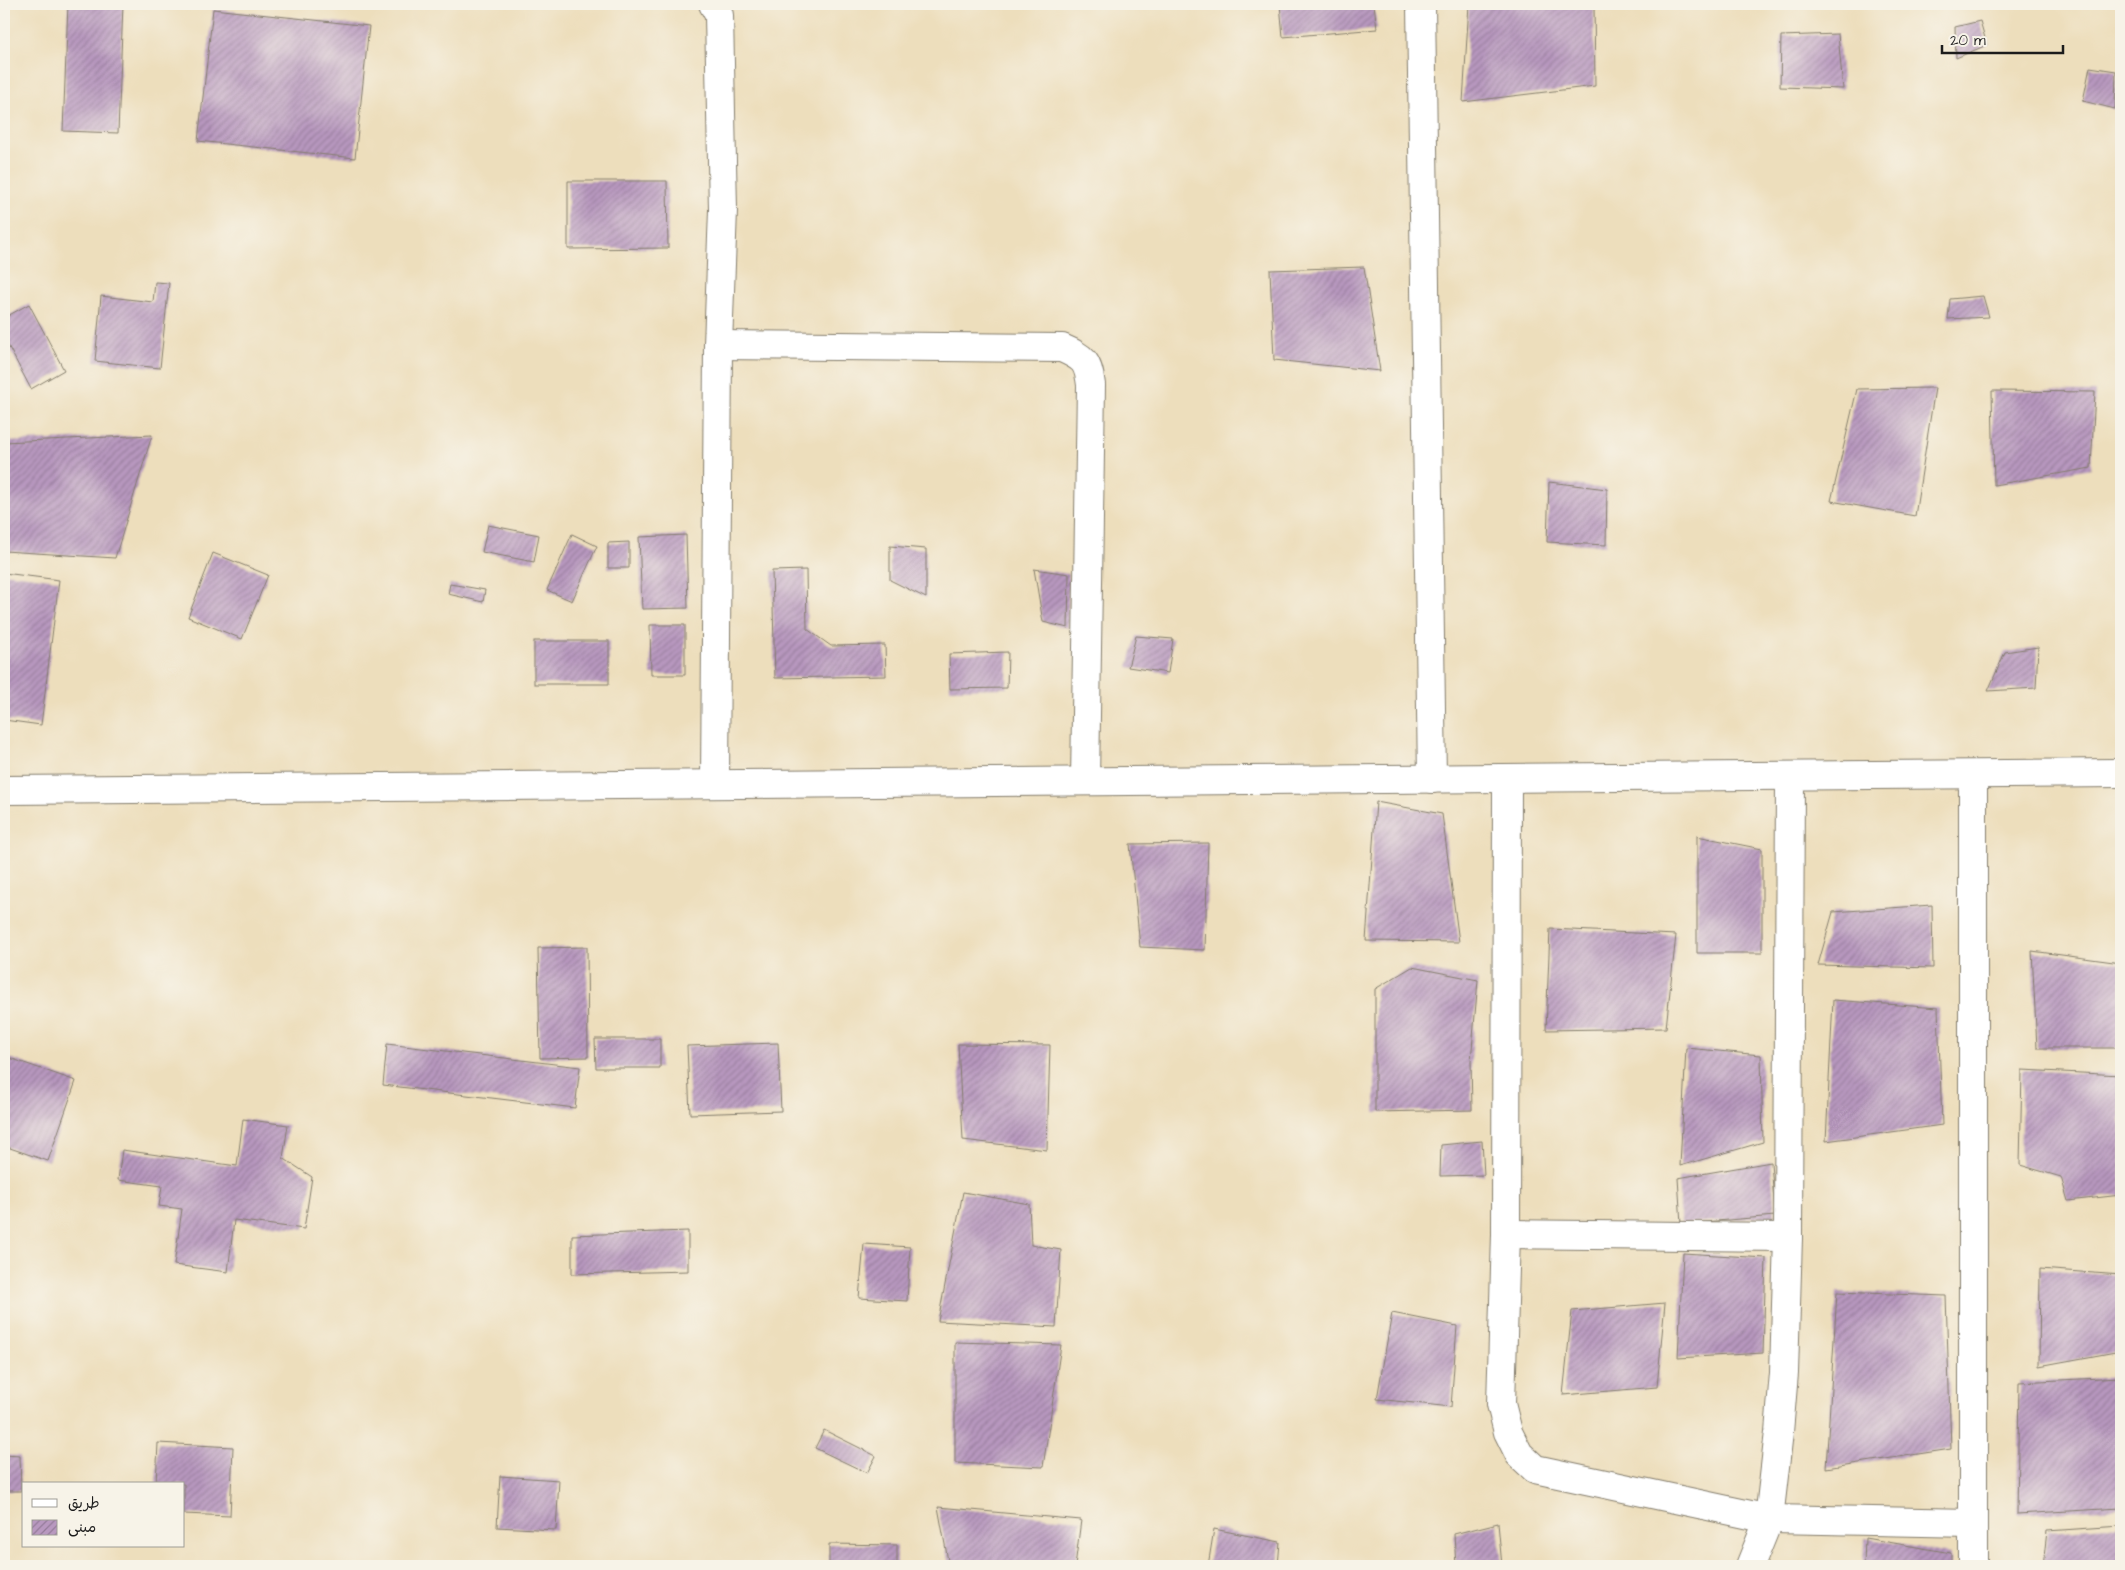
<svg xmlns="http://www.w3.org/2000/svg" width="2125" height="1570" viewBox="0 0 2125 1570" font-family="'Architects Daughter','Playpen Sans Arabic',sans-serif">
<defs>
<pattern id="building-hatch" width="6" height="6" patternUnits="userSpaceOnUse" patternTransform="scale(1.25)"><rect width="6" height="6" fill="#b898bf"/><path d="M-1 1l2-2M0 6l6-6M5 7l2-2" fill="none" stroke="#957b9a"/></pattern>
</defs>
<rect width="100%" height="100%" fill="#f7f3e8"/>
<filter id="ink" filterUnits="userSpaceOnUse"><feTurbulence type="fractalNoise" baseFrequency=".02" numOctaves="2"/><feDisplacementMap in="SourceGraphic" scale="10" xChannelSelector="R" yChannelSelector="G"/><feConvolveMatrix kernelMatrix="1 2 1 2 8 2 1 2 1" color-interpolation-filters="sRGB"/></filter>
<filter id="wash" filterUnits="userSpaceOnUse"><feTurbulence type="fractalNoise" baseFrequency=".0096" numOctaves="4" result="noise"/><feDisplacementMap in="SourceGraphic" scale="20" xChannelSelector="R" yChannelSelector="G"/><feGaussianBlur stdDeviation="1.12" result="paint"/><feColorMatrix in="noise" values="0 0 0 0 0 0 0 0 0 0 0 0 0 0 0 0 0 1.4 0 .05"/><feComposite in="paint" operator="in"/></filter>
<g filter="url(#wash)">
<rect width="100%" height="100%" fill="#eddebc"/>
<g id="blocks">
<!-- building -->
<g fill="url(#building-hatch)">
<path d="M68,4H123L118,133L63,131Z"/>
<path d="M1280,4H1374L1377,29L1283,37Z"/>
<path d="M1469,4H1594L1595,86L1463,102Z"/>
<path d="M213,9L369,26L355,158L198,141Z"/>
<path d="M1980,21L1987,45L1956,58L1955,27Z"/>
<path d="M1838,34L1843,89L1780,87L1781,36Z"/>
<path d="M2090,67L2116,71L2115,109L2083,101Z"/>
<path d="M568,181H667L668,248L568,249Z"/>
<path d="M1364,267L1380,371L1274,360L1270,270Z"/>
<path d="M155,282L169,283L160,368L95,361L101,296L153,302Z"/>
<path d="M1983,296L1989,317L1948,319L1950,299Z"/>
<path d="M29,304L64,370L31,389L4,338V318Z"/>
<path d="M1935,388L1915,516L1831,501L1857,389Z"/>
<path d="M1992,391L2095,392L2091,468L1994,485Z"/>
<path d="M152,435L115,558L4,551V442Z"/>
<path d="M1549,482L1607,489L1606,545L1547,542Z"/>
<path d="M488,525L539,535L534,562L482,552Z"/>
<path d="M572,534L597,546L572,601L547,590Z"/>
<path d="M686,535L688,608L642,609L639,537Z"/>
<path d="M629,542V568H608V543Z"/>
<path d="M890,546L926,549V598L890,580Z"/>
<path d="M213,553L268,575L242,639L188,617Z"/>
<path d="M1034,569L1069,574L1068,628L1043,622Z"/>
<path d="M806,570L807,629L831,646L885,645L886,676L775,678L772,571Z"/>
<path d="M4,573L59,580L41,725L4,720Z"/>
<path d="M450,584L485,590L483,602L448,594Z"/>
<path d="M650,625H685V675H651Z"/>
<path d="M1136,636L1173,639L1168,673L1128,667Z"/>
<rect x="534" y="641" width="75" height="43"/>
<path d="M2038,647L2036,688L1988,691L2005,652Z"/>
<path d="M1008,652L1007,688L950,689L949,654Z"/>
<path d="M1376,802L1442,814L1459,942L1366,941Z"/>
<path d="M1697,836L1762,849V953H1697Z"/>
<path d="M1208,843L1205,950L1140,947L1130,844Z"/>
<path d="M1932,905L1933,968L1818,965L1833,912Z"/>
<path d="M1550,929L1676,935L1666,1028L1546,1030Z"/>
<path d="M587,947L588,1057L540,1058L538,948Z"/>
<path d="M2032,951L2121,963V1048H2037Z"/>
<path d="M1412,967L1478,980L1471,1061L1472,1110L1375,1112V989Z"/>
<path d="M1833,1000L1938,1008L1942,1125L1826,1141Z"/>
<path d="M595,1039H660V1068H596Z"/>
<path d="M778,1043L781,1111L690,1114L687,1046Z"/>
<path d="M387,1044L580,1067L575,1108L383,1085Z"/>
<path d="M958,1044L1050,1045L1047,1150L963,1140Z"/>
<path d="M1686,1048L1761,1055L1763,1142L1680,1166Z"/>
<path d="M4,1056L76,1081L48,1161L4,1146Z"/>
<path d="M2022,1070L2121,1075V1195L2068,1201L2061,1177L2020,1165Z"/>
<path d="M243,1119L288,1125L283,1158L312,1177L304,1229L234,1220L228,1272L174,1265L182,1209L159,1206L162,1186L118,1180L122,1150L237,1166Z"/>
<path d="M1482,1141L1484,1175L1440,1176L1441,1145Z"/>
<path d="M1771,1162L1775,1216L1681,1224L1678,1178Z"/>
<path d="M963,1192L1029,1204L1031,1245L1061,1250L1056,1327L938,1321Z"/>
<path d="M688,1231V1271L572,1274V1235Z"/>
<path d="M864,1244L910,1247L907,1301L859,1298Z"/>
<path d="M1683,1253L1766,1258L1763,1353L1678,1358Z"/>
<path d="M2040,1269L2121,1275V1351L2039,1366Z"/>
<path d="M1837,1292L1946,1296L1951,1449L1826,1468Z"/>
<path d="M1665,1303L1657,1387L1563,1395L1572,1311Z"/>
<path d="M1392,1313L1457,1326L1451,1407L1377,1399Z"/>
<path d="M955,1342L1061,1345L1043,1467L955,1463Z"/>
<path d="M2121,1377V1508L2017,1514L2019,1382Z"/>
<path d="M824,1430L876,1456L867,1473L815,1448Z"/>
<path d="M158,1443L233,1447L230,1516L184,1514V1484H156Z"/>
<path d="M4,1455L20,1456L21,1491H4Z"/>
<path d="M500,1476L559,1480L556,1530L497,1527Z"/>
<path d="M938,1507L1081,1520L1075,1566H949Z"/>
<path d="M1498,1523L1502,1566H1456L1454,1534Z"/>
<path d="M2121,1526V1566H2043L2047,1531Z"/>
<path d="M1214,1529L1280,1542L1278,1566H1208Z"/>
<path d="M1865,1538L1951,1553V1566H1864Z"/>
<path d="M829,1544L897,1545V1566H829Z"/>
</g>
</g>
</g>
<g filter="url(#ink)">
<use href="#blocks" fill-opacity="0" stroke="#847d6c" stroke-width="1"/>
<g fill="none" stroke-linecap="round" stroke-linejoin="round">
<defs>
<g id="minor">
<path d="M713,4L719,15L723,210L718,345L715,784"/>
<path d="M1421,4L1432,779"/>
<path d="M718,345L1062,348C1084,358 1088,361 1091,385L1085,781"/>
<path d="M1507,778L1506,1234L1501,1404L1508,1432L1519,1454L1535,1469L1769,1519L1972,1523"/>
<path d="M4,790L2121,773"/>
<path d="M1506,1234L1788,1237"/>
<path d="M1750,1566L1769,1519L1779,1432L1784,1373L1788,1237L1790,776"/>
<path d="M1973,1566V775"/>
</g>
</defs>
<!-- minor casing -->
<use href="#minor" stroke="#847d6c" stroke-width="30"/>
<!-- minor -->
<use href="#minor" stroke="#fff" stroke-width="28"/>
</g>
</g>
<!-- margin -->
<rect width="2125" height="1570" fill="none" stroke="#f7f3e8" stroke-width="20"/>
<!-- legend -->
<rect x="22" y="1482" width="162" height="65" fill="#f7f3e8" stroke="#9f9d96"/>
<rect x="32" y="1499" width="25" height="8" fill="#ffffff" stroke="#9f9d96"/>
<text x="68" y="1508" font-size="15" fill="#1c1c1c">طريق</text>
<rect x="32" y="1520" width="25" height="15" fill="url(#building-hatch)" stroke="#9f9d96"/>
<text x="68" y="1532" font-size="15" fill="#1c1c1c">مبنى</text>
<!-- scale -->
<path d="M1942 45v8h121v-8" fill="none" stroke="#1c1c1c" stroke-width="2.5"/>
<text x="1950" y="45" font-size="15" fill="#1c1c1c" stroke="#f7f3e8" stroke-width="4" paint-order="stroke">20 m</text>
</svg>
